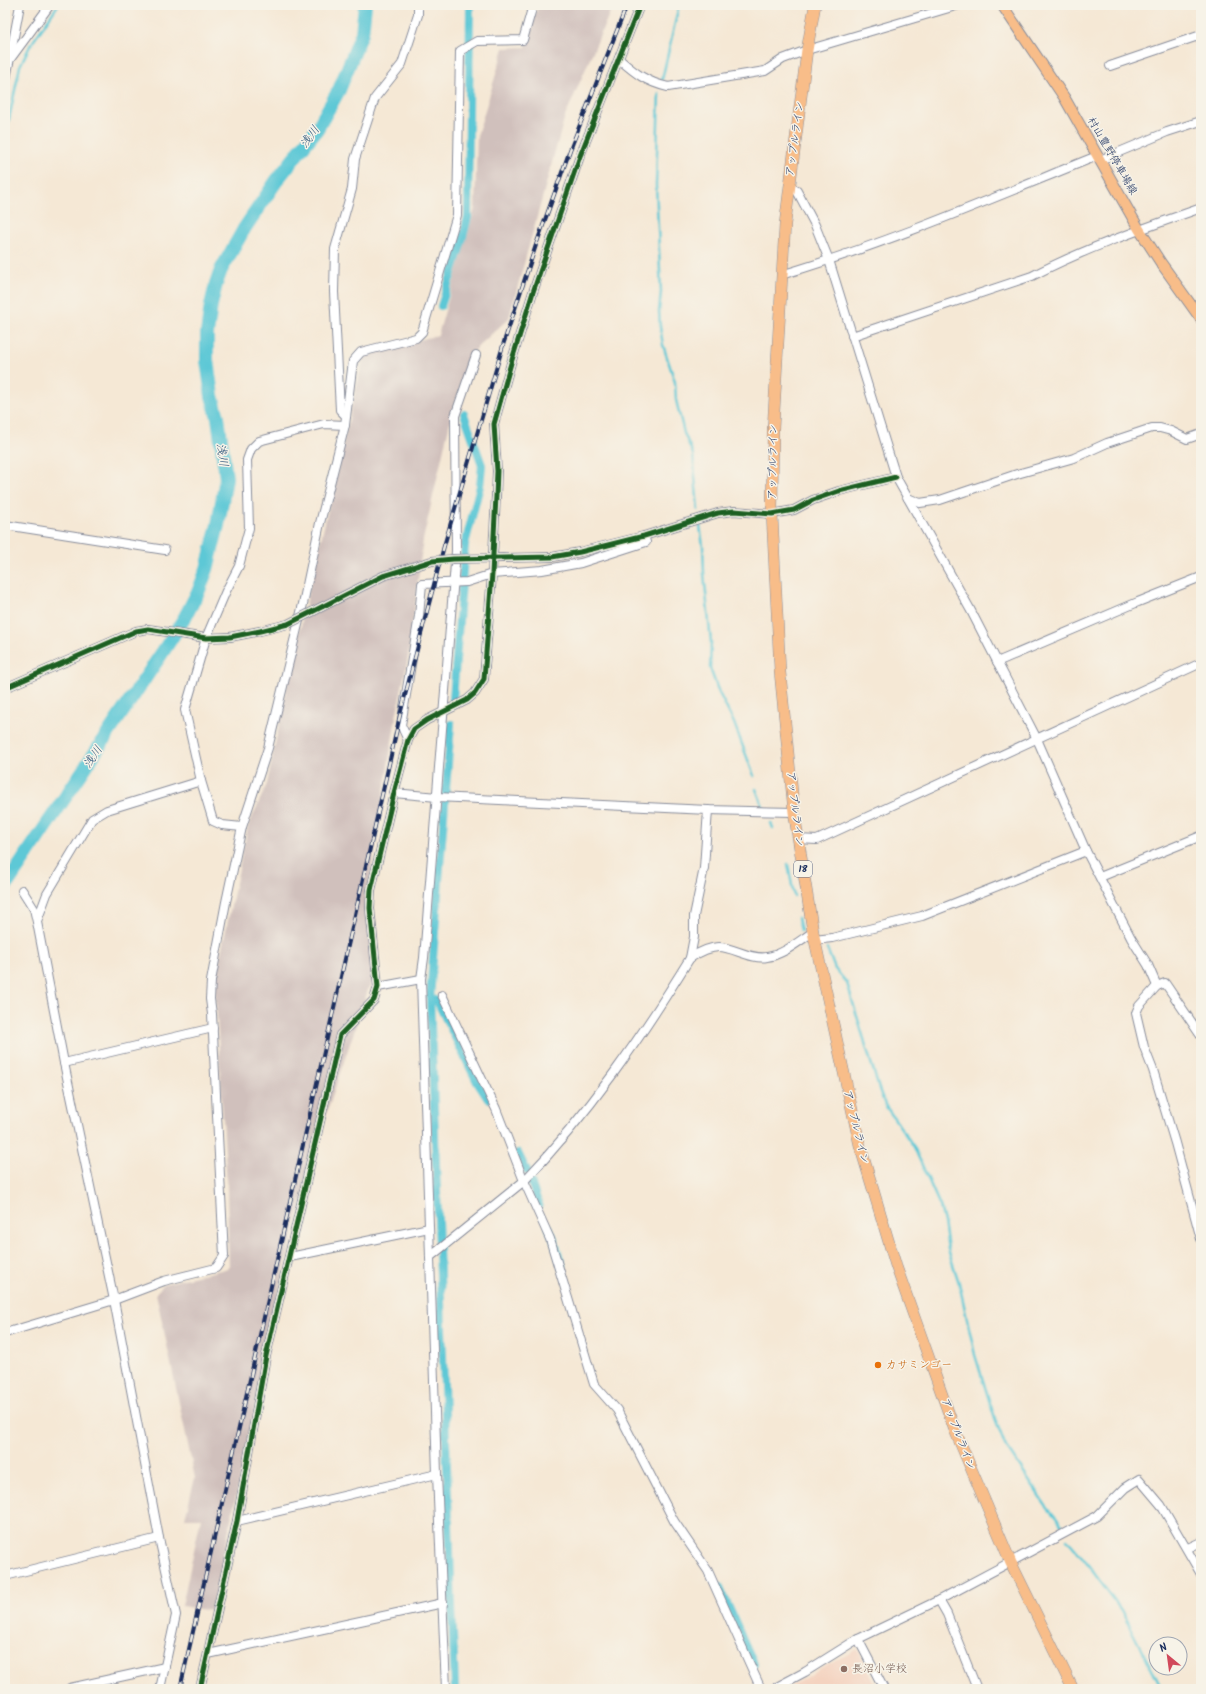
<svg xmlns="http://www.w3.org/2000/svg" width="1206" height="1694" viewBox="0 0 1206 1694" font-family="Kalam,'Klee One',sans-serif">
<rect width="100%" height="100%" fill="#f7f3e8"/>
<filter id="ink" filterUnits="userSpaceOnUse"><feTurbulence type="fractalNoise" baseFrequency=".025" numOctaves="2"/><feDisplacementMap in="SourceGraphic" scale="8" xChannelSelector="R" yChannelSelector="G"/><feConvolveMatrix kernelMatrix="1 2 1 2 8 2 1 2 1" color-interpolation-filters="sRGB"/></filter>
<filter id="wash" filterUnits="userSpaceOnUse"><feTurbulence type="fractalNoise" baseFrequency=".012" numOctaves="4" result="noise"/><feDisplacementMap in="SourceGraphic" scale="16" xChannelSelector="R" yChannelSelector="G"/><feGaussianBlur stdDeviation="0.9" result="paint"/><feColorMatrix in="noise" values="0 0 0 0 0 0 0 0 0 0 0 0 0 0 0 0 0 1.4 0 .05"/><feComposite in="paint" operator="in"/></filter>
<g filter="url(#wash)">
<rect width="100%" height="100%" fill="#f5e8d5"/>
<!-- built -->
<path fill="#f4d3c0" d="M857,1649L878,1689H785Z"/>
<!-- industrial -->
<path fill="#d0c0bc" d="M538,5H613L564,119L509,318L471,353L452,413L423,540L408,657L396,717L367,895L373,980L369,987L319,1135L280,1285L212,1611L182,1606L201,1518H185L195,1478L156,1293L164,1284L229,1268L227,1186L215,981L248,827L267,784L288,682L364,355L438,335L475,208L477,136L504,48L526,47Z"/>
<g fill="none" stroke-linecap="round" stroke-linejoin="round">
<!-- stream -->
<g stroke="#5dc8d6" stroke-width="2.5">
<path d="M662,80L679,5"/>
<path d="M659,93L656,185L661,292L659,311L660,327L663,345L675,382L676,400L684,433L693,454L698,510"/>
<path d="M5,138L20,66L30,46L58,5"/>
<path d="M700,526L703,546L704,574L711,642L710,668L719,693L734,723L754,776"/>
<path d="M756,789L764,809"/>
<path d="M771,823L773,828"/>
<path d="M788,864L794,896"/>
<path d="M798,918L801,931"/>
<path d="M827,949L835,969L847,983L879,1089L885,1105L914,1147L940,1206L944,1222L948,1249L959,1283L975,1355L995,1419L1005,1445L1046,1506L1063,1526"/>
<path d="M1067,1539L1083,1558L1121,1610L1162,1689"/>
</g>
<!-- canal -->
<g stroke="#5dc8d6" stroke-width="8">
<path d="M441,306L460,248L468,217L470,5"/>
<path d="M453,699L465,544L480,486L482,465L464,414"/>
<path d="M451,724L430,998L455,1689"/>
<path d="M430,998L437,1001L477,1082L488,1099"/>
<path d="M518,1153L527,1171"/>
<path d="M531,1182L539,1205"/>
<path d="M549,1228L554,1239L562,1266"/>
<path d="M720,1587L754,1664"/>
</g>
<!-- river -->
<path stroke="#5dc8d6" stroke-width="14" d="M5,887L162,653L185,617L199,590L207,569L218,525L226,478L218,417L212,396L207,360V334L211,305L216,284L221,270L244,229L277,180L317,129L339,90L362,33L365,5"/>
</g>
</g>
<g filter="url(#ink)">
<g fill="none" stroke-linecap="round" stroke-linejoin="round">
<defs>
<g id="minor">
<path d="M11,58L50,5"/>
<path d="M619,59C635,73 646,82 668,87L765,71L783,59L807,50L959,5"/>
<path d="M1110,66L1201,35"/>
<path d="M5,84L20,5"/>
<path d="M1100,160L1167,132L1201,121"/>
<path d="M789,186L797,191L815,225L829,260L896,477L970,609L1037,739L1086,851L1131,938L1148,965L1157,986"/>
<path d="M781,275C889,243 993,198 1097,156"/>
<path d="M852,336L1032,276C1086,248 1144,228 1201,208"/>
<path d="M346,416L340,410L334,292L335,249L352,189L355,159L375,98L402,64L418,15V5"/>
<path d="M908,498L920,503L940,500L1017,474L1074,458L1107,443L1152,428H1160L1171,431L1187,439L1201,434"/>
<path d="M5,525L165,550"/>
<path d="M552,557L580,552L644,536L718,513L734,511L772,514L794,510L813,500L839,491L896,477"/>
<path d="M997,662L1138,602L1201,577"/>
<path d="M5,688L136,631L148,629L206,638L230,637"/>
<path d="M408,740L401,725L419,616L422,584L467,582L492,574L542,570L581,563L646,542L644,536"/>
<path d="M394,793L437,797L708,810L794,812"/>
<path d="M242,827L222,825L213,821L201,781L185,710L206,638L226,591L239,566L249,528L247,460L251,449L259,441L324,424L345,425"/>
<path d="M798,839L817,840L1201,663"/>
<path d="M1100,877L1201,836"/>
<path d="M22,890L34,909L37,922L64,1063L114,1300L159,1538L176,1615L160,1689"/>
<path d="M37,921L47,894L92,819L107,810L201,781"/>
<path d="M814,940L832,938L922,916L1086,851"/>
<path d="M690,958L694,937V916L704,868L708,810"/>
<path d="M378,987L421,979"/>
<path d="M442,995L496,1109L524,1181L550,1239L594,1384L617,1410L674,1521L708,1571L761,1689"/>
<path d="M1201,1036L1165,983L1157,986L1139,1006L1136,1013L1144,1047L1153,1070L1175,1143L1201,1239"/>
<path d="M64,1063L213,1028"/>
<path d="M290,1257L429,1228"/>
<path d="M430,1257L524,1181C588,1115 642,1036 690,958C698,953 709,947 719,947C733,947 751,960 767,957C783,955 799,941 813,932"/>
<path d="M5,1333L114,1300L164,1281L216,1268L224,1256L212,1014L210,999L211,981L226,902L242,827L268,748L303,604L320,523L345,425L353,361L361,352L416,338L422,332L457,215L460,51L477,41L523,40L533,5"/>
<path d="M237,1521L437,1474"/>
<path d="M1188,1548L1201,1542"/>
<path d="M5,1576L159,1538"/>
<path d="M939,1600L947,1614L977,1689"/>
<path d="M858,1639L884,1689"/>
<path d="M208,1654L443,1603"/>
<path d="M70,1688L165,1667"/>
<path d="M200,1689L237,1521L266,1356L340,1035L374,1000L378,987L370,908L371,890L394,793L408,740L414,729L427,720L467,700L475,693L484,679L492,574L496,496L497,471L494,424L511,363L533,292L580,156L640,5"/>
<path d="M446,1689L437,1474L421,979L424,958L456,551L455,416L476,355"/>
<path d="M773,1689L805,1672L856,1640L939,1600L1097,1516L1125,1488L1139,1479L1161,1505L1201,1574"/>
</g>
<path id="major" d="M1002,5L1064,97L1139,229L1161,263L1201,319"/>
<path id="highway" d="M815,5L807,50L785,224L773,429L772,514L780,672L794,812L813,932L860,1146L896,1266L954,1428L1011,1563L1073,1689"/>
</defs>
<!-- minor casing -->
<use href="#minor" stroke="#888c9a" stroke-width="10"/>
<!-- major casing -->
<use href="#major" stroke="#888c9a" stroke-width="12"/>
<!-- highway casing -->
<use href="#highway" stroke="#888c9a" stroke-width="12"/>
<!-- minor -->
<use href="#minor" stroke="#fff" stroke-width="8"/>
<!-- major -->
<use href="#major" stroke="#f8bd89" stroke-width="10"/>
<!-- highway -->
<use href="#highway" stroke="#f8bd89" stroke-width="11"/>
<defs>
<path id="rail" d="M180,1689L401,711L444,546L504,342L536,245L570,150L627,5"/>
</defs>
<!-- rail casing -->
<use href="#rail" stroke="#1b2f5e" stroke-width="4"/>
<!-- rail -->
<use href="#rail" stroke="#f7f3e8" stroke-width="2.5" stroke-dasharray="8" stroke-linecap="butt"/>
<defs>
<path id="minor-bridge" d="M230,637L260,631L288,624L383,576L432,561L453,559L552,557"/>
</defs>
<!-- minor-bridge casing -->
<use href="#minor-bridge" stroke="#888c9a" stroke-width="10" stroke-linecap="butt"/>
<!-- minor-bridge -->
<use href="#minor-bridge" stroke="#fff" stroke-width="8"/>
<defs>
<g id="cycleway">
<path d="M5,688L136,631L148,629L206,638L230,637L260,631L288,624L383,576L432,561L453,559L552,557L580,552L644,536L718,513L734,511L772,514L794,510L813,500L839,491L896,477"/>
<path d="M200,1689L237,1521L266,1356L340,1035L374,1000L378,987L370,908L371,890L394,793L408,740L414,729L427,720L467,700L475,693L484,679L492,574L496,496L497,471L494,424L511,363L533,292L580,156L640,5"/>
</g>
</defs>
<!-- cycleway casing -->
<use href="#cycleway" stroke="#f7f3e8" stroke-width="8"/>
<!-- cycleway -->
<use href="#cycleway" stroke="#1b5e20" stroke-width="5"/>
</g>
</g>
<!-- markers -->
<circle fill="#e8710a" stroke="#f7f3e8" stroke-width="1.5" cx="878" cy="1365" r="4"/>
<circle fill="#8d6e63" stroke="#f7f3e8" stroke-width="1.5" cx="844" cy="1669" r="4"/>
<g text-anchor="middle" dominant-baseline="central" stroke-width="3" stroke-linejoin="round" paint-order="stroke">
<!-- shield labels -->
<rect fill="#f7f3e8" stroke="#5d6a87" stroke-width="1" x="794" y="861" width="18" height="16" rx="3"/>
<g font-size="10" font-weight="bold" fill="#1b2f5e">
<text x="803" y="869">18</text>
</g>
<!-- street labels -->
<g font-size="11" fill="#1b2f5e" stroke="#f7f3e8">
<text transform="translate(795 139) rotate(-82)">アップルライン</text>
<text transform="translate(1112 156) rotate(60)">村山豊野停車場線</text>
<text transform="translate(773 462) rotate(-89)">アップルライン</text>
<text transform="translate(795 809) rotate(83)">アップルライン</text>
<text transform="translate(856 1127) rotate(76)">アップルライン</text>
<text transform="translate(958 1434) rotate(69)">アップルライン</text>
</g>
<!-- food labels -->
<g font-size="11" fill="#c56008" stroke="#f7f3e8" text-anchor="start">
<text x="886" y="1365">カサミンゴー</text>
</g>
<!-- education labels -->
<g font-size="11" fill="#785e54" stroke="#f7f3e8" text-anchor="start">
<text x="852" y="1669">長沼小学校</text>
</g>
<!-- water labels -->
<g font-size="12" font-style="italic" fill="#2c557c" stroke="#f7f3e8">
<text transform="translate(310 137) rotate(-54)">浅川</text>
<text transform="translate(222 455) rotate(81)">浅川</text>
<text transform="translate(93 757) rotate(-56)">浅川</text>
</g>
</g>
<!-- margin -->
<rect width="1206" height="1694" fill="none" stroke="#f7f3e8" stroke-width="20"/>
<!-- north arrow -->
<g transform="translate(1168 1656) rotate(331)"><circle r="19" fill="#f7f3e8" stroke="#9fa5b1"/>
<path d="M0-3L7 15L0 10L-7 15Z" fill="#d1495b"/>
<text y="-6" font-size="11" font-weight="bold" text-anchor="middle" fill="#1b2f5e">N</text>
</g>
</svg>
